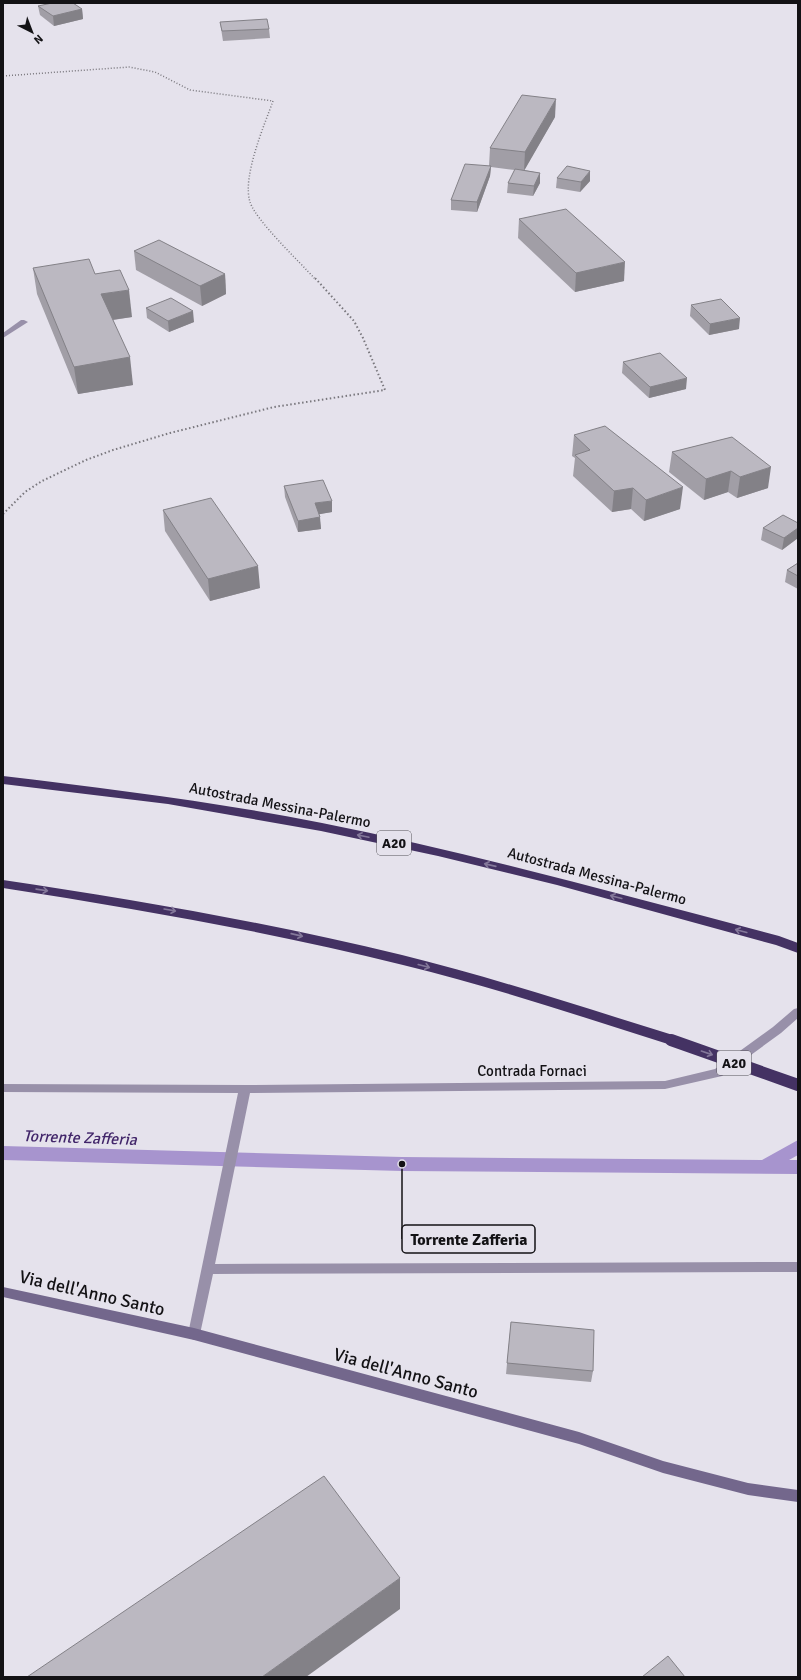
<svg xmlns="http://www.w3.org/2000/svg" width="801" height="1680" viewBox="0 0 801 1680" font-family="Signika,sans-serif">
<rect width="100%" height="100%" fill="#e5e2ec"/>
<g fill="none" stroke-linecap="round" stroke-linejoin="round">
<!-- stream -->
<path fill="#a794ce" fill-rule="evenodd" d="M798,1140V1155L789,1160H798V1174L402,1171L3,1160V1146L402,1157L762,1160Z"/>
<!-- path-far1 -->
<path stroke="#79777d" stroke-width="1.5" stroke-dasharray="1 2" stroke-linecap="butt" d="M3,76L129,67L155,72L190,90L273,101C264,126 242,177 250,202C256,221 300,262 315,279"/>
<!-- path -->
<path stroke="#79777d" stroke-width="2" stroke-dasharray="1.5 2.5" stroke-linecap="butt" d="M3,514L25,492L42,481L86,460L113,450L170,433L274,407L385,390L363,338L354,321L315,278"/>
<!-- street -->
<g fill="#9890a9" fill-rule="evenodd">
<path d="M21,320H24L28,322L3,338V333Z"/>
<path d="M798,1008V1018L781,1033L722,1076L665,1089L250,1093L215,1264L798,1262V1272L213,1274L200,1334L198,1338L194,1340L190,1338L188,1334L238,1093L3,1092V1084L245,1085L665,1081L715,1069L773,1027L794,1009Z"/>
</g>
<!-- secondary -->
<path fill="#73678c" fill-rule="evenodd" d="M3,1287L194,1328L579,1432L663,1461L748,1483L798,1490V1502L748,1495L663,1473L579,1444L194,1340L3,1297Z"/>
<!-- highway -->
<g fill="#443263" fill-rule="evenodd">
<path d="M3,776C110,789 217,802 322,823C476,854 627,896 779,936L798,943V953L776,945L557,885L438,856L321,831L168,804L3,784Z"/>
<path d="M3,880C137,900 271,923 402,955C495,978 585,1008 676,1036L678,1040L676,1044L671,1045C582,1017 494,987 403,965C271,932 137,909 3,888Z"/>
</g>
<!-- highway-bridge -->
<path stroke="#443263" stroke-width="12" d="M671,1040L798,1085"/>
</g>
<!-- wall -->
<g fill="#a19ea6">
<path d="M38,6L82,9L83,19L54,26L40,15Z"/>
<path d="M220,22L269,29L270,38L223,41Z"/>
<path d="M555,117L524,170L540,173V183L533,196L507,193L508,183L515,170L491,167L490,176L477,212L451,210V200L489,166L490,148Z"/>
<path d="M557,178L590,181L580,192L556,188Z"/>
<path d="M519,219L624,281L575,292L518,238Z"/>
<path d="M134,251L225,274L226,294L202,306L136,270Z"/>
<path d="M33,268L95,274L132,317L113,320L133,385L78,394L37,294Z"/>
<path d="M691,305L739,329L709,335L690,316Z"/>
<path d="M146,308L194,322L169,332L147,318Z"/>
<path d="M623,362L686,389L649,398L622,373Z"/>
<path d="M574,435L680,509L644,521L631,509L612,512L573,476L575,458L572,456Z"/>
<path d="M732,437L768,488L737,498L728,492L704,500L669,472L672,452Z"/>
<path d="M284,486L332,512L319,514L321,529L298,532L285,497Z"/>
<path d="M163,510L260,588L210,601L165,531Z"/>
<path d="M798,523V538L782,550L761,540L763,528Z"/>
<path d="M798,563V589L785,582L787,570Z"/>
<path d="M511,1322L593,1371L591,1382L506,1374Z"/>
</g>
<!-- shaded-wall -->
<g fill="#838187">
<path d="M82,9L83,19L54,26L53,16Z"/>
<path d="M556,99L555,117L524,171L525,152Z"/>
<path d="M491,166L490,176L477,212V202Z"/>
<path d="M590,171V181L580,192L581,182Z"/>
<path d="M540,173V183L533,196L534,186Z"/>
<path d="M625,262L624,281L575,292L576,273Z"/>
<path d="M225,274L226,294L202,306L200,286Z"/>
<path d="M129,290L132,317L104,321L101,294Z"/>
<path d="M193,311L194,322L169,332L168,321Z"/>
<path d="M740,318L739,329L709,335L710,324Z"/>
<path d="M130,357L133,385L78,394L74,367Z"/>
<path d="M687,378L686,389L649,398L650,387Z"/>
<path d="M771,467L768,488L737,498L740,477Z"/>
<path d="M731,471L728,492L704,500L706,479Z"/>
<path d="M683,487L680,509L644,521L646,500Z"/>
<path d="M633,488L631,509L612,512L614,491Z"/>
<path d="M332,501V512L315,515V503Z"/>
<path d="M320,517L321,529L298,532V521Z"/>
<path d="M798,528V538L782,550L784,538Z"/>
<path d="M258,566L260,588L210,601L208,579Z"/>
<path d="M400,1578V1609L306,1677H262Z"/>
</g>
<!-- building -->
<g fill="#bbb8c1" stroke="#838187">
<path d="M52,3H73L82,9L53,16L38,6Z"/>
<path d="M267,19L269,29L222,31L220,22Z"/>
<path d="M522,95L556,99L525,152L490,148Z"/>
<path d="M465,164L491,166L477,202L451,200Z"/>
<path d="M567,166L590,171L581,182L557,178Z"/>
<path d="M515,169L540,173L534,186L508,183Z"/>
<path d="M566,209L625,262L576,273L519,219Z"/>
<path d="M159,240L225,274L200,286L134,251Z"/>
<path d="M89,259L95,274L120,270L129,290L101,294L130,357L74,367L33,268Z"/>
<path d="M171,298L193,311L168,321L146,308Z"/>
<path d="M721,299L740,318L710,324L691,305Z"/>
<path d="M660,353L687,378L650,387L623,362Z"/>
<path d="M605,426L683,487L646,500L633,488L614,491L575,455L590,450L574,435Z"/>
<path d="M732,437L771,467L740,477L731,471L706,479L672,452Z"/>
<path d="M323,480L332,501L315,503L320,517L298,521L284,486Z"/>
<path d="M211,498L258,566L208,579L163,510Z"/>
<path d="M783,515L798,523V528L784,538L763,528Z"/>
<path d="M798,563V576L787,570Z"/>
<path d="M511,1322L594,1330L593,1371L507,1363Z"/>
<path d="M324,1476L400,1578L262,1677H27Z"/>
<path d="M668,1656L685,1677H642Z"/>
</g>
<!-- one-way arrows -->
<defs><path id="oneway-shaft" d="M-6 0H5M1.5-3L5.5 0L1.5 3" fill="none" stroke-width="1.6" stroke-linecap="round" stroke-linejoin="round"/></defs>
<g stroke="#84789a">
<use href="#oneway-shaft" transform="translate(363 836) rotate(-168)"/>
<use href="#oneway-shaft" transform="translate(490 865) rotate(-167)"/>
<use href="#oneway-shaft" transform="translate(42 890) rotate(8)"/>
<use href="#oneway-shaft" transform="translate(616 897) rotate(-165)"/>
<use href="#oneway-shaft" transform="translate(170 910) rotate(10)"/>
<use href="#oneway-shaft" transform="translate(741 931) rotate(-165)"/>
<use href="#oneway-shaft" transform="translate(297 935) rotate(13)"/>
<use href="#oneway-shaft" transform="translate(424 966) rotate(15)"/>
<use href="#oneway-shaft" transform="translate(707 1053) rotate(19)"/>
</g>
<g text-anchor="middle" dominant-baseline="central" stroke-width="3" stroke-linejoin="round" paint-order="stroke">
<!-- shield labels -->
<g fill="#e5e2ec" stroke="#525056" stroke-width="1">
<rect x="377" y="831" width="34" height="24" rx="3"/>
<rect x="717" y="1051" width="34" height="24" rx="3"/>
</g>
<g font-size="14" font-weight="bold" fill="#131215">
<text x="394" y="843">A20</text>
<text x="734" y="1063">A20</text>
</g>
<!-- street labels -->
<g font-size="15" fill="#131215" stroke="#e5e2ec">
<text transform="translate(280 805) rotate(11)">Autostrada Messina-Palermo</text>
<text transform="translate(597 876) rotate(15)">Autostrada Messina-Palermo</text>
<text x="532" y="1071">Contrada Fornaci</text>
</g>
<!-- water labels -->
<g font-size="16" font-style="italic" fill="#42266a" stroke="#e5e2ec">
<text transform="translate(80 1138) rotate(2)">Torrente Zafferia</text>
</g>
<!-- near-street labels -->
<g font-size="18" fill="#131215" stroke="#e5e2ec">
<text transform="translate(92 1293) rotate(13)">Via dell'Anno Santo</text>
<text transform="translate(406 1373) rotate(15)">Via dell'Anno Santo</text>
</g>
</g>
<!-- callouts -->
<path fill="none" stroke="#131215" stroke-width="1.5" d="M402 1164L402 1239"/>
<circle fill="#131215" stroke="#e5e2ec" stroke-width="1.5" cx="402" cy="1164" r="4"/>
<rect fill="#e5e2ec" stroke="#131215" stroke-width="1.5" x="402" y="1225" width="133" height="28" rx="4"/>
<g font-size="16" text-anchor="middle" font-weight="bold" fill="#131215">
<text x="469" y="1245">Torrente Zafferia</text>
</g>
<!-- border -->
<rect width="801" height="1680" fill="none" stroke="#131215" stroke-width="8"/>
<!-- north arrow -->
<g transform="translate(32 32) rotate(138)" stroke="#e5e2ec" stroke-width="3" paint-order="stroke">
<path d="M0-3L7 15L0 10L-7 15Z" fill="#131215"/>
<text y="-6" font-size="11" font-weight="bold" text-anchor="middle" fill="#131215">N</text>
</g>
</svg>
